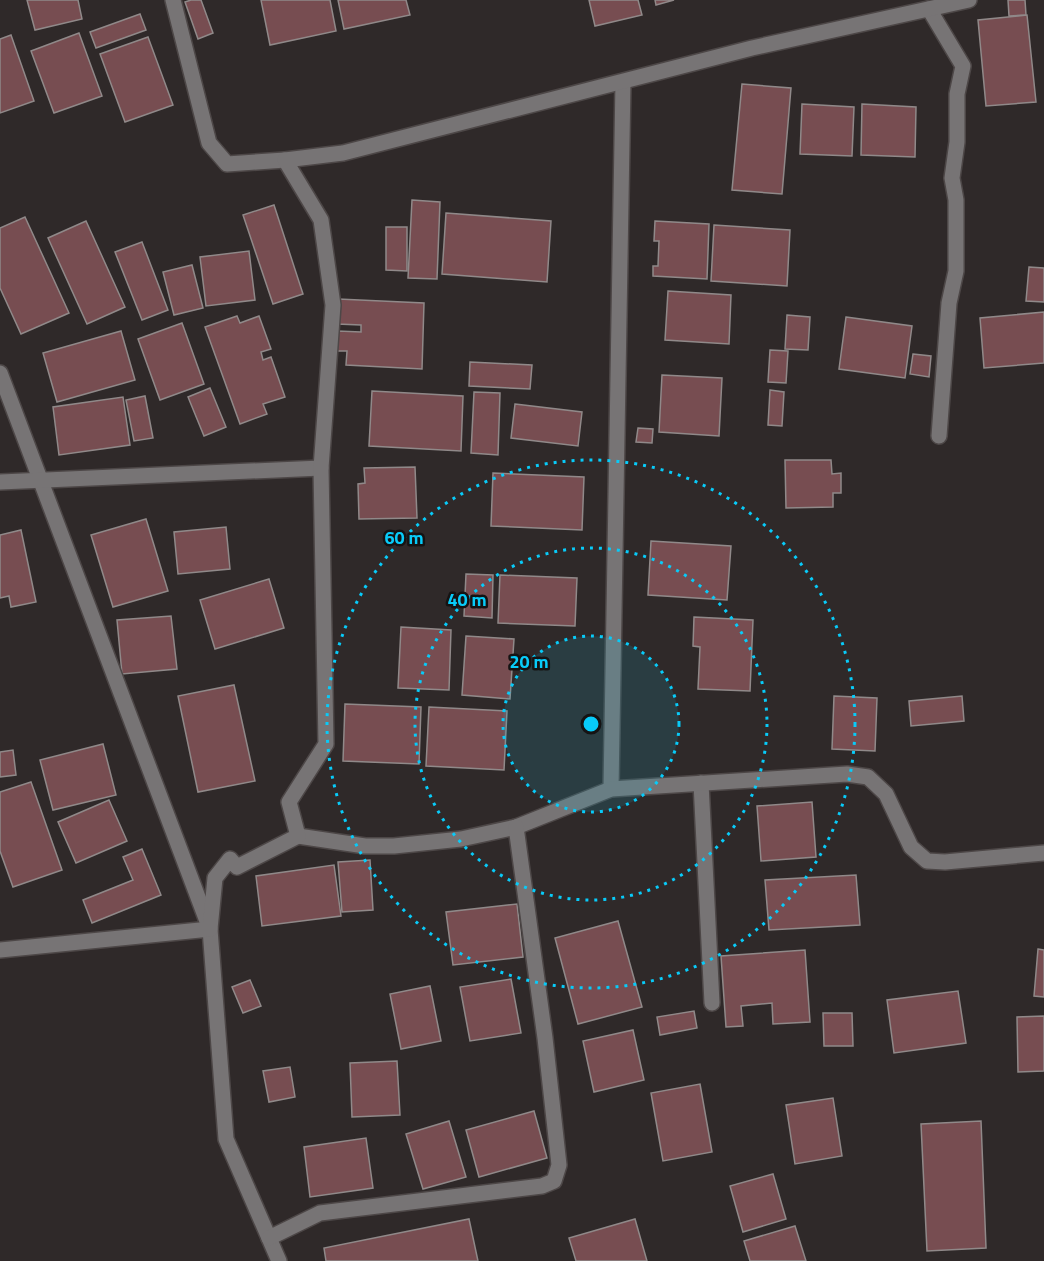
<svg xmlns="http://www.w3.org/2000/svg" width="1044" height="1261" viewBox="0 0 1044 1261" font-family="'Titillium Web',sans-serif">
<rect width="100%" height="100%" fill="#2f2929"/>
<!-- building -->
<g fill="#774d51" stroke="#908989" stroke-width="1.5">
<path d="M27,0H78L82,19L35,30Z"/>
<path d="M191,0H201L213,33L198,39L185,2Z"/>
<path d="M261,0H330L336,31L270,45Z"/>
<path d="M338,0H406L410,15L344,29Z"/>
<path d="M589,0H638L642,15L595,26Z"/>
<path d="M655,0H674L656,5Z"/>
<path d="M1008,0H1025L1026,15L1009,16Z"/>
<path d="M140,14L146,30L96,48L90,32Z"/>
<path d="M1027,15L1036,102L986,106L978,20Z"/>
<path d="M79,33L102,96L54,113L31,51Z"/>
<path d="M11,35L34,101L0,113V39Z"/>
<path d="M148,37L173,105L125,122L100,54Z"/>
<path d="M742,84L791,88L782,194L732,190Z"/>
<path d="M802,104L854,107L852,156L800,154Z"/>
<path d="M862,104L916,107L915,157L861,155Z"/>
<path d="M412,200L440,202L437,279L408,278Z"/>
<path d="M274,205L303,294L273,304L243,215Z"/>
<path d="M446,213L551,221L547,282L442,274Z"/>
<path d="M25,217L69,313L21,334L0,288V228Z"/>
<path d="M86,221L125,307L87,324L48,238Z"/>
<path d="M655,221L709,224L707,279L653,276V266H658L659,241H654Z"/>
<path d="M714,225L790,230L787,286L711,281Z"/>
<path d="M386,227H407V271L386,270Z"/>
<path d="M142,242L168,310L142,320L115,252Z"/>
<path d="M249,251L255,300L206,306L200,257Z"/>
<path d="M192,265L203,308L174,315L163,272Z"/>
<path d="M1029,267L1044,268V302L1026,301Z"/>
<path d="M668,291L731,295L729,344L665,340Z"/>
<path d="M338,299L424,303L422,369L346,365L347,351H337L338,331L361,332V325L337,324Z"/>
<path d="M1044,312V363L984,368L980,318Z"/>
<path d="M787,315L810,317L808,350L785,349Z"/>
<path d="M237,316L240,323L259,316L271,349L261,352L263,360L271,357L285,397L263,404L267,414L240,424L205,327Z"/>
<path d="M846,317L912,326L905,378L839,369Z"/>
<path d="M182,323L204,384L160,400L138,339Z"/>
<path d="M121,331L135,380L57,402L43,353Z"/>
<path d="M770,350L788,351L786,383L768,382Z"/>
<path d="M913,354L931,356L929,377L910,374Z"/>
<path d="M470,362L532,365L530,389L469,386Z"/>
<path d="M662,375L722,378L719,436L659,432Z"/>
<path d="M210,388L226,427L204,436L188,397Z"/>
<path d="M770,390L784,392L782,426L768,425Z"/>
<path d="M372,391L463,396L461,451L369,446Z"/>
<path d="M474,392L500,393L498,455L471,453Z"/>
<path d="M145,396L153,438L134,441L126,400Z"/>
<path d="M123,397L130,445L59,455L53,407Z"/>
<path d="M515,404L582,412L578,446L511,438Z"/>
<path d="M638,428L653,429L652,443L636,442Z"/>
<path d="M785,460H831L832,474L841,473V493H833V507L786,508Z"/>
<path d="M415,467L417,518L359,519L358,484L365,483L364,468Z"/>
<path d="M493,473L584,477L582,530L491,526Z"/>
<path d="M146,519L168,591L113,607L91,535Z"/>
<path d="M226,527L230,569L178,574L174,532Z"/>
<path d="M21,530L36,602L11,607L9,596L0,598V535Z"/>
<path d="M651,541L731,546L727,600L648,595Z"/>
<path d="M466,574L493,575L492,618L464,616Z"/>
<path d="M500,575L577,578L575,626L498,623Z"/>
<path d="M269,579L284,628L215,649L200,600Z"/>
<path d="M171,616L177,669L122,674L117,620Z"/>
<path d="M694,617L753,620L750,691L698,689L700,647L693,646Z"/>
<path d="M401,627L451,630L449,690L398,688Z"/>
<path d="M466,636L514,639L510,699L462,695Z"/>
<path d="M234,685L255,781L198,792L178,696Z"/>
<path d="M834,696L877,698L875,751L832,749Z"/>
<path d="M962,696L964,721L911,726L909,701Z"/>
<path d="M345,704L421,707L419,764L343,761Z"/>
<path d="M429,707L507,711L504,770L426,766Z"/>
<path d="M103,744L116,795L53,810L40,760Z"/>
<path d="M13,750L16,775L0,777V752Z"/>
<path d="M31,782L62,870L13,887L0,851V792Z"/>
<path d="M109,800L127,841L76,863L58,822Z"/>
<path d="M812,802L816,857L761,861L757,806Z"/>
<path d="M142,849L161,895L92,923L83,900L133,880L123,857Z"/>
<path d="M370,860L373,910L342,912L338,862Z"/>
<path d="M334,865L341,916L262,926L256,876Z"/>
<path d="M856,875L860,925L769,930L765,880Z"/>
<path d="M517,904L523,957L453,965L446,912Z"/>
<path d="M618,921L642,1007L578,1024L555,938Z"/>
<path d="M1038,949L1044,950V997L1034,996Z"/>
<path d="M805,950L810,1022L773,1024L772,1003L741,1006L743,1026L726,1027L721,956Z"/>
<path d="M511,979L521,1033L470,1041L460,987Z"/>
<path d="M250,980L261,1006L243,1013L232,987Z"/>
<path d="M430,986L441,1041L401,1049L390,994Z"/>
<path d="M958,991L966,1043L894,1053L887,1000Z"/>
<path d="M694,1011L697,1028L660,1035L657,1017Z"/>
<path d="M823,1013H852L853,1046H824Z"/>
<path d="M1044,1016V1071L1018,1072L1017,1017Z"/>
<path d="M633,1030L644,1080L594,1092L583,1041Z"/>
<path d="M397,1061L400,1115L352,1117L350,1063Z"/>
<path d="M290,1067L295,1097L269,1102L263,1071Z"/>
<path d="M700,1084L712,1152L663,1161L651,1093Z"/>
<path d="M833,1098L842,1156L795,1164L786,1105Z"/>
<path d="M534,1111L547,1158L479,1177L466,1130Z"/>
<path d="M449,1121L466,1177L423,1189L406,1134Z"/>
<path d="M981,1121L986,1248L927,1251L921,1124Z"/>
<path d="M366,1138L373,1188L310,1197L304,1147Z"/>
<path d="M773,1174L786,1219L743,1232L730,1186Z"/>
<path d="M469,1219L478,1261H326L324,1248Z"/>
<path d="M635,1219L647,1261H576L569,1238Z"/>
<path d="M795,1226L806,1261H750L744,1241Z"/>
</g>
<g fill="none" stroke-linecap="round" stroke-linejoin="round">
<defs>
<g id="minor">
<path d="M173,0L209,143L227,164L285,160"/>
<path d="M929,9L963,66L957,94V142L952,178L956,200V271L949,303L939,436"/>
<path d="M0,373L210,929L226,1139L279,1261"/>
<path d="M0,482L321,468"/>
<path d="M701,783L712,1003"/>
<path d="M611,789L623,82"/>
<path d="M298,836L365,846H394L461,839L516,827L611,789L847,774L868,777L886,794L911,847L927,861L945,862L1044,853"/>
<path d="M0,950L210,929L215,878L230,859L237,867L298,836L289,802L326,744L321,468L333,305L321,220L285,160L343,153L752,48L969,0"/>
<path d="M269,1238L320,1213L542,1186L554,1181L559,1165L545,1038L516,827"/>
</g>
</defs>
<!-- minor casing -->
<use href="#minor" stroke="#4d4747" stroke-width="18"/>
<!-- minor -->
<use href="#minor" stroke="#777475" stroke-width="15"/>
</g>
<!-- distance rings -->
<circle cx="591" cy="724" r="88" fill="#08cbf9" fill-opacity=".12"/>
<g fill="none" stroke="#08cbf9" stroke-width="3" stroke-dasharray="3 6">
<circle cx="591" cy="724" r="88"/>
<circle cx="591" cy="724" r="176"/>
<circle cx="591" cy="724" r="264"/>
</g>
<circle cx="591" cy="724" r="9" fill="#08cbf9" stroke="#151313" stroke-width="3"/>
<g font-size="18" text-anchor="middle" font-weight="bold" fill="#08cbf9" stroke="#151313" stroke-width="5" stroke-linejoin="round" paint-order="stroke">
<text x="404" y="544">60 m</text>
<text x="467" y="606">40 m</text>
<text x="529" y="668">20 m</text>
</g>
</svg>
